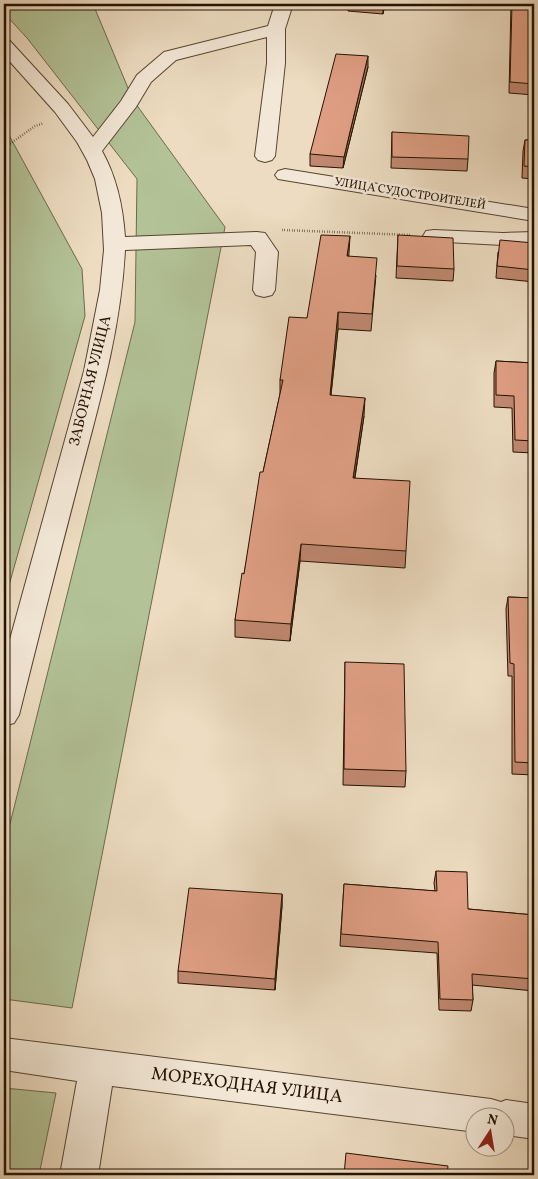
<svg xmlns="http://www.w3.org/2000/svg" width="538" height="1179" viewBox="0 0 538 1179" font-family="Vollkorn,serif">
<rect width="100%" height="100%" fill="#eddcc1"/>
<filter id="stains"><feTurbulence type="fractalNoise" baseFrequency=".004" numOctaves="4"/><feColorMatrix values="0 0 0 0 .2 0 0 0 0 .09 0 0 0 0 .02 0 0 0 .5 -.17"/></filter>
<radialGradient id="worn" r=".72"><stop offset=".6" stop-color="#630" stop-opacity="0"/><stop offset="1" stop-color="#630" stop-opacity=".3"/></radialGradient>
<!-- green -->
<g fill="#b3c297" stroke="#6c6a4c">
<path d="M4,4H93L133,100L225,227L72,1008L4,999V848L135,322L137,179L27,38L4,13Z"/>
<path d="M4,126L82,269L85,316L4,603Z"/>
<path d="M4,1088L56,1093L39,1175H4Z"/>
</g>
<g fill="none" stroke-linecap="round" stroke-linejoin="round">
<defs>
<g id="minor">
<path d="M275,4H293L285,29V63L275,156L272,160L265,162L258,160L255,156L267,63V37L176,60L151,82L136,107L102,151C117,178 123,207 125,237L257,232L265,233L278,252L275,290L272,295L264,297L256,295L253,290L256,252L251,245L125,250C121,328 100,401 80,476C59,556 39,635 19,715L14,723L4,726V661L84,371L100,290L104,250L102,213L95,179L87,160L77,142L55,112L4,55V40L10,41L68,104L93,137L121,101L137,75L164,52L268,26Z"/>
<path d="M285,169L534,209V221L278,179L275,175L278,171Z"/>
<path d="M434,230L503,233L534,232V244L503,245L426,241L423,236L426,231Z"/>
<path d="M4,1038L491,1099L501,1102L506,1100L534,1104V1139L506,1135V1116H476V1132L112,1086L98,1175H60L77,1081L4,1070Z"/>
</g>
</defs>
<!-- minor casing -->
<use href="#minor" stroke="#564430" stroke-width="2"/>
<!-- path -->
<g stroke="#241200" stroke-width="2.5" stroke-dasharray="0.5 2" stroke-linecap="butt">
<path d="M4,148L35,126L44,123"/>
<path d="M282,230L411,235"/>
</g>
<!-- minor -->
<use href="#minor" fill="#f3e8d7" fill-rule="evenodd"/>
</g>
<!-- wall -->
<g fill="#c18972" stroke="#241200">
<path d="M348,4H385L383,14L348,11Z"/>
<path d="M511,4H534V95L509,93Z"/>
<path d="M368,67L343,168L310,166V154Z"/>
<path d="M392,132L468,159L467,171L391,168Z"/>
<path d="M525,140H534V179L522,178L523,151Z"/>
<path d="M398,235L454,269L453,281L396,278Z"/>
<path d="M534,243V282L496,278L498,252Z"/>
<path d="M349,256L376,275L371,331L338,329L331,395L364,416L355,478L406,551L405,568L300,561L290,641L235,637V620L244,574L263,472L280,394V380L307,318Z"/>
<path d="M496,361L534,363V453L513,452L512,408L494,407V373Z"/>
<path d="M508,597L534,598V775L512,774V676H508L506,609Z"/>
<path d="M345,662L406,771L405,787L343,785Z"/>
<path d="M436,871L468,909L534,915V991L472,985L473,1000L471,1011L439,1010L437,953L340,946L344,884L435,891L434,883Z"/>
<path d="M282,894V906L275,990L178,983V971Z"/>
</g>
<!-- shaded-wall -->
<g fill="#9d6f5c" stroke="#241200">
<path d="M383,4H385L383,14Z"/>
<path d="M368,56V67L343,168L344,157Z"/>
<path d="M350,236L349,253L347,273V256Z"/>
<path d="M338,312V329L329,412L330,395Z"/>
<path d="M365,398L364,416L352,495L353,478Z"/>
<path d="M301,544L300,561L290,641L291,624Z"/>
<path d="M282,894V906L275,990V979Z"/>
</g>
<!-- building -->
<g fill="#e09f84" stroke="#241200">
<path d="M512,4H534V84L510,82Z"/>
<path d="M336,54L368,56L344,157L310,154Z"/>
<path d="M392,132L469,136L468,159L392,157Z"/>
<path d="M525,140H534V167L524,166Z"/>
<path d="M321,235L350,236L347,256L377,258L372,314L338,312L330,395L365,398L353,478L410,481L406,551L301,544L291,624L235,620L242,573L244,574L260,472H263L283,380H280L289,317L307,318Z"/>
<path d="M398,235L453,238L454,269L397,266Z"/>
<path d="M500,240L534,243V270L497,266Z"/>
<path d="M496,361L534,363V441L515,440L514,396L496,395Z"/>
<path d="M508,597L534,598V763L515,762L514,664L510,663Z"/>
<path d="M345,662L404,664L406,771L344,769Z"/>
<path d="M436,871L467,872L468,909L534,915V979L472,974L473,1000L440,999L438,942L341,934L344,884L437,891Z"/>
<path d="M189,888L282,894L275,979L178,971Z"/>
<path d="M346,1153L448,1166L447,1175H344Z"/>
</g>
<g text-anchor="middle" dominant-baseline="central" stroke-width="5" stroke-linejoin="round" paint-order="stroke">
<!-- far-street labels -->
<g font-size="12" fill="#241200" stroke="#f3e8d7">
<text transform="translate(410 194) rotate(9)">УЛИЦА СУДОСТРОИТЕЛЕЙ</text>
</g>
<!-- street labels -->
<g font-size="15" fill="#241200" stroke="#f3e8d7">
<text transform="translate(91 381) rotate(-76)">ЗАБОРНАЯ УЛИЦА</text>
</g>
<!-- near-street labels -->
<g font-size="18" fill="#241200" stroke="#f3e8d7">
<text transform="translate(247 1086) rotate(7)">МОРЕХОДНАЯ УЛИЦА</text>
</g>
</g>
<!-- margin -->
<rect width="538" height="1179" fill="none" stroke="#eddcc1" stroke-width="20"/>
<rect x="5" y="5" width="528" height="1169" fill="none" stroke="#241200" stroke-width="2.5"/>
<rect x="10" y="10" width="518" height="1159" fill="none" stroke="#241200"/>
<!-- north arrow -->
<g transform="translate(490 1132) rotate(12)"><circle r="24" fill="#f3e8d7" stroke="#a09281"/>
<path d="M0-4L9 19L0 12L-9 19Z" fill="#8f2418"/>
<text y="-8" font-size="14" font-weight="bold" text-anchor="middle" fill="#241200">N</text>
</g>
<rect width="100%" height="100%" filter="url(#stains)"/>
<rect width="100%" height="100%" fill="url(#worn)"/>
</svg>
